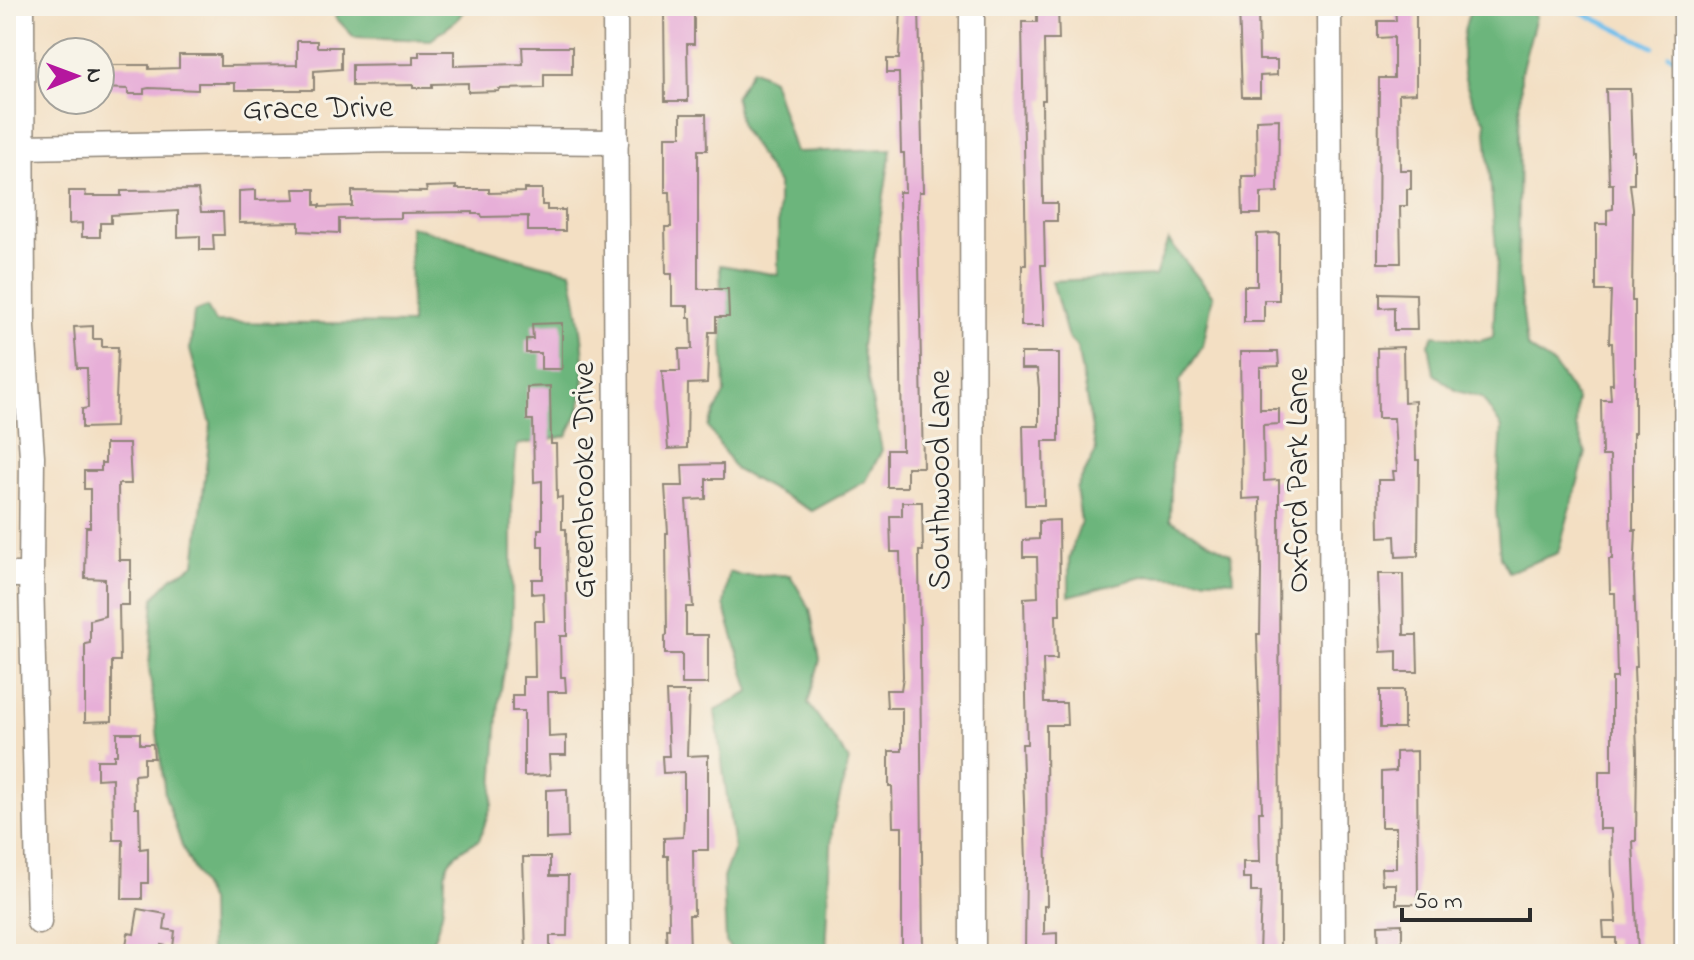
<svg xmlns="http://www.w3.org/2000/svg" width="1694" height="960" viewBox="0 0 1694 960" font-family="'Indie Flower',sans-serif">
<rect width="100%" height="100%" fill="#f7f3e8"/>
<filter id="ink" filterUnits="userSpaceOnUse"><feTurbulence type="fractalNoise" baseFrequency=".0125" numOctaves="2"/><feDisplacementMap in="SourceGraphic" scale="16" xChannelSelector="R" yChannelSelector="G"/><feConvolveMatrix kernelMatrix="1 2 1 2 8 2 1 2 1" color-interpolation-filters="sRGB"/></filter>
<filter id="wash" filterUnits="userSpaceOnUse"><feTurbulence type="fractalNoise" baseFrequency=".006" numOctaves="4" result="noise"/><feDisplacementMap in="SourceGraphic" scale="32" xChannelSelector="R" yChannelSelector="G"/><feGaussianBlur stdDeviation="1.8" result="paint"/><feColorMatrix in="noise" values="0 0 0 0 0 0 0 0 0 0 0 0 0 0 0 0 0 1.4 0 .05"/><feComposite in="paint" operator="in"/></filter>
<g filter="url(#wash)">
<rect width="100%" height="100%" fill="#f3dfc3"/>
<!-- forest -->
<g fill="#6cb57b" stroke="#4c7053" stroke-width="2">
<path d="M345,6H467L457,20L431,40L354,37L335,17Z"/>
<path d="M1472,6H1528L1536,17L1521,72L1518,271L1527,347L1554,365L1577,399L1576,427L1586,453L1558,553L1508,572L1500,557L1496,510L1502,428L1482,398L1457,391L1434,374L1429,344L1434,335L1480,341L1493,337L1497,260L1485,120C1459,88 1456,43 1472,6Z"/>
<path d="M752,69L772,79L795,152L891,149L861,346L882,450L866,481L812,511L736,470L708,427L725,392L720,265L778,275V184L741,127L735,97Z"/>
<path d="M410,226C464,240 516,261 571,271C579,314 590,364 580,407C578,417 571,427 567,436L517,445L512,497V625L499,701L492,804L479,840C433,864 450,869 442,912C440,926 432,941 427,954H210L209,901L182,846L165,795L149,667L154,598L170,579L195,564L211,424L190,350L194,312L207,307L215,322L411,324Z"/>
<path d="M1168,240L1213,296L1203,346L1180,381L1181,418L1172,462L1170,520L1231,554L1233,580L1147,576L1069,596V559L1081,521L1076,489L1096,451L1077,347L1068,338L1052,281L1155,276Z"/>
<path d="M729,572L742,576L790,575L810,609L820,660L808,703L849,760L832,828L826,954H734L726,942L723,878L734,848L715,711L750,692L724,605Z"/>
</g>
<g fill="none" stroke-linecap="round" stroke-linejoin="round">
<!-- stream -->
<g stroke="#71bfec" stroke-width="5">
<path d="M1569,6L1653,47"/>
<path d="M1669,55L1673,57"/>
</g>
</g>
<g id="blocks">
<!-- building -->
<g fill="#e7afd8">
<path d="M901,6H919L923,192H919L918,211L923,467H907V487H887V450H902L899,192H905L904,153H901L899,73H887V59H899Z"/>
<path d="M1037,6H1058L1059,40H1044L1045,100H1042L1043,203H1057V221H1044L1045,265H1041L1044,326H1021L1022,265H1026L1022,22H1037Z"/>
<path d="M1239,6H1258L1259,60H1277V75L1260,76V97H1242Z"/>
<path d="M1395,6H1416V93L1399,94L1400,170H1411V189H1407V206H1400L1401,263H1378L1379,78H1394V37L1378,38V21H1396Z"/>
<path d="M664,11H694V44H687L688,101H665Z"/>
<path d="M297,41H317V47H341V69L314,71V90H235V83H198V90L149,88L144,89V94H128V89L100,88V65H149V69L179,68V55H220V66L297,65Z"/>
<path d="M522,47H572V74H544V88L499,89V91L468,92V83L432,84V88H413V85L352,86V65L413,64V56H419V51H454V66L523,64Z"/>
<path d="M1606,89H1630L1632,151H1634V184H1630L1633,209L1632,301H1635V433H1633V530H1636L1634,577L1637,667H1634L1637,752L1636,841H1633L1638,954H1616V938H1604L1603,922H1616L1615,895L1612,881L1611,829H1599V771H1612V678H1617L1615,593H1610L1609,559H1612L1610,456H1602L1601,400H1611L1610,384H1613L1612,343H1609L1611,291H1596V224H1607V210L1613,209V184H1609Z"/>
<path d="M681,114H706L707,150H698V289H728L729,317H716V332H709L707,383L688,384L687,448L668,449L662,371H680L679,349H692L691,318H688V306H672V274H666L665,227H671L670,192H665V136H681Z"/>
<path d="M1279,119L1278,192L1261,193V214H1243L1242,176H1257L1256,120Z"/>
<path d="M456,186V189H489V193L524,192V189H542V205H547V210H565V231H528V216L482,217L481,214H473V212L400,213V218L339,219V233L299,231V222L239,223V191L256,190V200L295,199L294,189H315V205H320V207L352,206V191L427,192L426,187Z"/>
<path d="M198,190L201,212H223L224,235H213L214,250H200V236L178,237V211L111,215V223H100V237H82V223L69,224V191H85L86,196H121V191Z"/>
<path d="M1279,233V300H1264V322H1244V286H1257V234Z"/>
<path d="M1380,293L1416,294L1417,330H1394V307L1380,308Z"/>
<path d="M562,323V369H541V353H526V339H533L532,324Z"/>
<path d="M93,326V339H102V347H118L115,427L82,428V409L88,408L87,368H77L74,327Z"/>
<path d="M1403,347L1404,402L1415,401L1416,460H1419L1418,556L1396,557L1395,536L1379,537L1378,480H1394L1393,471H1397L1394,418H1378L1377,348Z"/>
<path d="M1240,352H1278L1279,366L1260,367V409H1279V424L1263,425L1264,481L1279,480L1280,954H1259L1261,892H1251V878H1243V862H1260L1259,812H1262L1257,634H1260L1261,570L1260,498L1242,499Z"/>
<path d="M1021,353H1059V441H1043L1044,505H1025L1023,426H1039V388L1037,369H1021Z"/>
<path d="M550,386L551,444H556L557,498L562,497V529H566L567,636H560L561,677H565L566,692H548L549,737L566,736V755H549L550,775L524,776V711H512V695H523V677H535L534,621H544L543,593L532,594V579H543V546H538V529H542V481L534,482L533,420H527V387Z"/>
<path d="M105,444H129L131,484H118L119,560H131V579H129V605H119L120,661H112V721L85,722V644L90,643V620L105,616V579L85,578L86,527H90V489H84V471H101V463H105Z"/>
<path d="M723,464V479H706V499L686,500L693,607H686V635H708V684H682V654H665V636L667,635L666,533H668L665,486H683L682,465Z"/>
<path d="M902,502H922L923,551H919L923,954H902V827H893L892,786H889V751H902V708H887L886,690H901L903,677L900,552H891L890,516H902Z"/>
<path d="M1059,520L1060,615H1056L1057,659H1043L1044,703H1066L1067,725H1046L1047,906H1044V934L1057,933V954H1025L1026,862L1022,744H1027L1024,598L1038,597L1037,557H1023V540L1039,539V521Z"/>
<path d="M1378,574H1403L1404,635H1417L1418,672H1397V651L1381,652Z"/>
<rect x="1380" y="690" width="24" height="38"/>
<path d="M666,692H689L687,756L708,755V850H693L694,915H689L690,954H667L666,928H669L668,856H664V838L683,837L684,815V772L663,773L662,756H669Z"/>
<path d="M117,733H140V744H153L154,758H144V774L134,775L135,808H139L140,849L148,848V883H142V899H122L123,840H113L112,778L97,779V760H114V755H117Z"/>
<path d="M1417,751L1418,904H1396V884H1382L1381,868H1396V827H1381V772L1396,771V752Z"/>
<path d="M567,789L568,838L546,839V790Z"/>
<path d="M523,857H550V876H568L567,936H550V954H526Z"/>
<path d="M138,909L166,914L164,929L175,931L173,947L161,945L160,954L125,952L128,933L134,934Z"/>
<path d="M1402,924V954H1379L1378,925Z"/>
</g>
</g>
</g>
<g filter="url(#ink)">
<use href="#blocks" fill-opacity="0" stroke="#8f8577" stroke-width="2"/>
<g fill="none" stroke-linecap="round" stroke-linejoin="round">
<defs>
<g id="minor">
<path d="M22,6L23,328L32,456L31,575L39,922"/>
<path d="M615,6L619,954"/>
<path d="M972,6L973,954"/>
<path d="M1329,6L1333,954"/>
<path d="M1686,6L1687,954"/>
<path d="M22,147L398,140L616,142"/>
<path d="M6,575H31"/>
</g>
</defs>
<!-- minor casing -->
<use href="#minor" stroke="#8f8577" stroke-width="27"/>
<!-- minor -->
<use href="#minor" stroke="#fff" stroke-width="24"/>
</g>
</g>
<g text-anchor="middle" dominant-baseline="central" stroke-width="6" stroke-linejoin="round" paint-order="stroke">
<!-- street labels -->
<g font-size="32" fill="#2b2b2b" stroke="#f7f3e8">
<text transform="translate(318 110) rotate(-1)">Grace Drive</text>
<text transform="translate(585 480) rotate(-90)">Greenbrooke Drive</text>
<text transform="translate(941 480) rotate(-90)">Southwood Lane</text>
<text transform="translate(1299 480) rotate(-90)">Oxford Park Lane</text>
</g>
</g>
<!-- margin -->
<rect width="1694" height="960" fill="none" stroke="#f7f3e8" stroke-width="32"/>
<!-- north arrow -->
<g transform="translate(76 76) rotate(89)"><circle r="38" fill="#f7f3e8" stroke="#a5a39c" stroke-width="2"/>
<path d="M0-6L14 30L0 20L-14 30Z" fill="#b5179e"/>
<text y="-12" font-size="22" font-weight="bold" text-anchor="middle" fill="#2b2b2b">N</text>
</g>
<!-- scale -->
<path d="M1402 908v12h128v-12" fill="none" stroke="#2b2b2b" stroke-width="4"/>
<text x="1414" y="908" font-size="24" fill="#2b2b2b" stroke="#f7f3e8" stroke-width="6" paint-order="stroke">50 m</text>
</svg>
